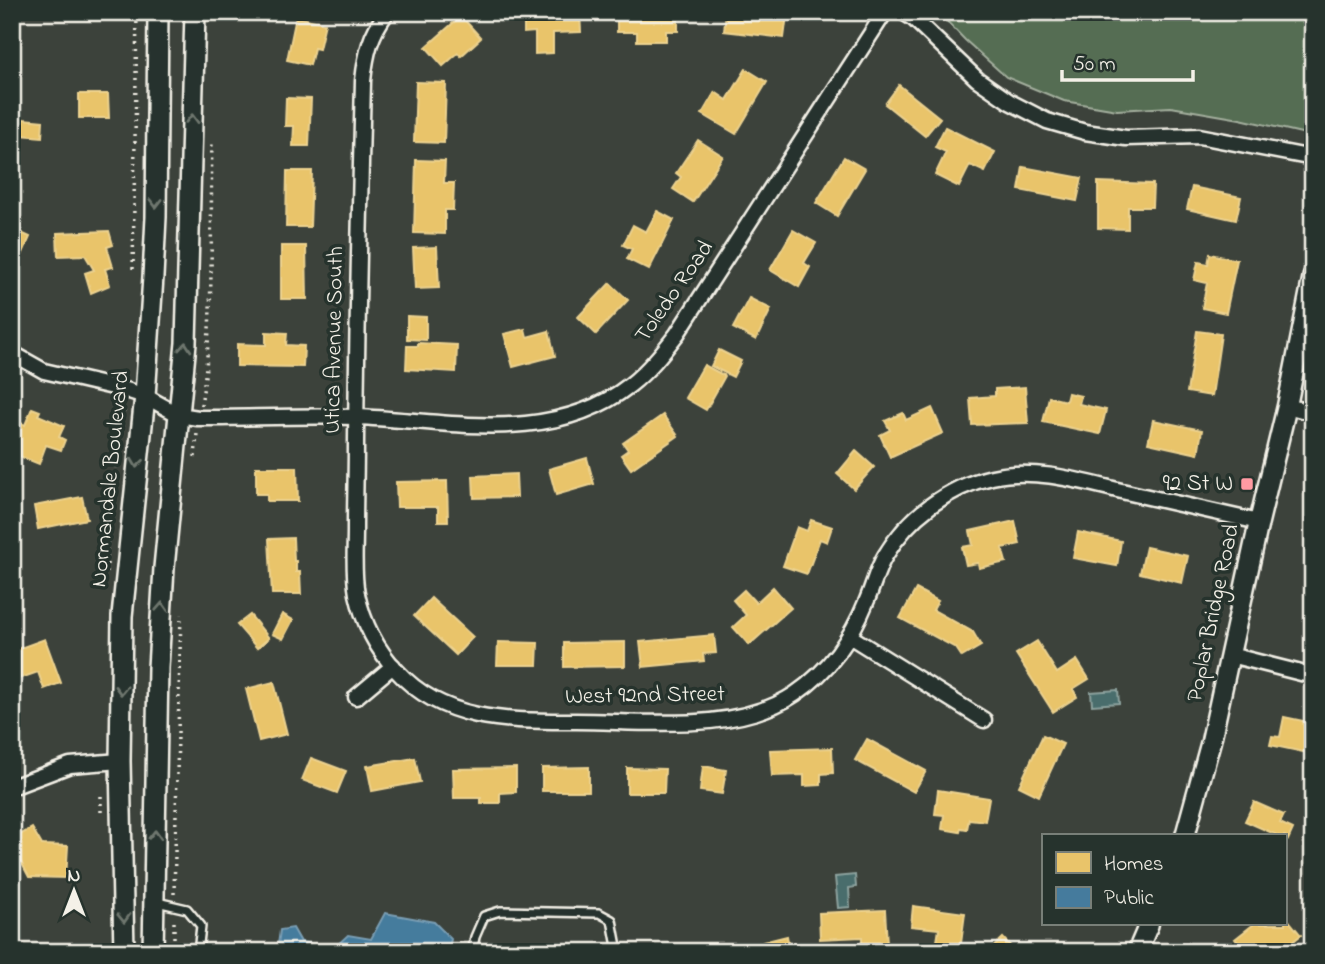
<svg xmlns="http://www.w3.org/2000/svg" width="1325" height="964" viewBox="0 0 1325 964" font-family="'Indie Flower',sans-serif">
<rect width="100%" height="100%" fill="#3c423b"/>
<filter id="ink" filterUnits="userSpaceOnUse"><feTurbulence type="fractalNoise" baseFrequency=".0143" numOctaves="2"/><feDisplacementMap in="SourceGraphic" scale="14" xChannelSelector="R" yChannelSelector="G"/><feConvolveMatrix kernelMatrix="1 2 1 2 8 2 1 2 1" color-interpolation-filters="sRGB"/></filter>
<g filter="url(#ink)">
<!-- green -->
<path fill="#546d53" stroke="#a4af9e" stroke-width="2" d="M938,12H1313V112L1306,134L1240,119L1171,107L1117,110L1064,101L1006,77L965,40Z"/>
<!-- water -->
<g fill="#486d6c" stroke="#8da29e" stroke-width="2">
<path d="M1118,690L1119,703L1092,705L1091,692Z"/>
<path d="M855,875L856,887L849,888L850,907L838,908L835,877Z"/>
</g>
<!-- homes -->
<g fill="#e9c46a" stroke="#ecd290" stroke-width="2">
<path d="M524,12H580L581,32L553,33V53L535,54V32L524,33Z"/>
<path d="M617,12H678V31H666V41H637V32H617Z"/>
<path d="M726,12L787,15L784,38L724,31Z"/>
<path d="M461,16L481,38L461,56L458,53L443,66L426,47Z"/>
<path d="M296,17L325,23L319,49L314,48L310,65L287,60Z"/>
<path d="M746,69L767,82L736,134L702,114L715,92L727,100Z"/>
<path d="M416,82L446,83L444,143L414,142Z"/>
<path d="M899,85L940,118L925,136L885,104Z"/>
<path d="M79,94H108L109,118H79Z"/>
<path d="M286,98L311,99L309,146H293L294,126H285Z"/>
<path d="M23,119L43,121L42,137L21,135Z"/>
<path d="M945,127L995,152L985,172L970,165L959,187L935,175L946,152L935,147Z"/>
<path d="M698,140L723,156L693,202L673,189L681,177L676,173Z"/>
<path d="M844,157L865,169L837,216L816,203Z"/>
<path d="M416,160L445,161L444,183H454L453,210H445V234L414,233Z"/>
<path d="M1023,167L1082,178L1077,201L1019,190Z"/>
<path d="M287,171H312L310,227H286Z"/>
<path d="M1098,182L1153,184L1152,207H1128V229L1098,228Z"/>
<path d="M1192,187L1241,197L1236,220L1187,209Z"/>
<path d="M657,211L674,220L649,270L627,259L632,249L623,245L633,225L646,232Z"/>
<path d="M793,230L816,243L804,263L810,267L799,287L770,270Z"/>
<path d="M17,231L30,237L13,276L12,237L14,238Z"/>
<path d="M109,231L113,245L107,247L113,267L105,269L110,285L91,293L85,273L94,270L85,255L58,256L57,233Z"/>
<path d="M281,246H306L307,299H281Z"/>
<path d="M437,247L439,288L415,289L413,248Z"/>
<path d="M1210,254L1237,260L1226,313L1202,308L1207,283L1194,280L1198,262L1208,264Z"/>
<path d="M610,283L628,300L596,334L578,317Z"/>
<path d="M749,298L771,309L756,340L733,328Z"/>
<path d="M407,316L426,317V340L407,339Z"/>
<path d="M525,329L527,337L549,331L555,356L513,367L504,334Z"/>
<path d="M1197,331L1221,334L1212,396L1187,392Z"/>
<path d="M266,332L287,333L286,345L304,346L303,367L237,366V344L266,345Z"/>
<path d="M418,343L457,345L456,372L406,369L407,346H418Z"/>
<path d="M719,350L741,361L733,377L711,366Z"/>
<path d="M704,365L725,376L706,410L685,398Z"/>
<path d="M1025,387L1028,423L972,425L970,398L995,396V389Z"/>
<path d="M1068,393L1081,396L1079,404L1106,410L1100,434L1043,422L1049,397L1066,401Z"/>
<path d="M32,408L40,411L38,415L64,426L59,437L65,440L61,450L46,445L39,464L12,453V419L25,425Z"/>
<path d="M932,408L943,433L890,457L880,435L890,430L885,421L903,413L906,420Z"/>
<path d="M663,415L678,436L631,469L621,455L628,450L623,443Z"/>
<path d="M1153,420L1202,430L1198,454L1148,443Z"/>
<path d="M856,451L874,467L854,489L837,474Z"/>
<path d="M587,458L594,484L556,495L549,469Z"/>
<path d="M256,467H297L298,501H267V494H256Z"/>
<path d="M516,474L517,497L474,498L473,476Z"/>
<path d="M447,481L448,521H438V507H397L396,482Z"/>
<path d="M82,497L87,519L38,529L34,506Z"/>
<path d="M811,520L832,527L827,542L820,539L807,574L783,566L797,527L807,531Z"/>
<path d="M1015,521L1020,544L1002,548L1006,562L979,568L978,563L966,565L962,547L973,545L970,531Z"/>
<path d="M1078,532L1121,541L1117,566L1073,558Z"/>
<path d="M293,538L294,561H296V572H300L301,594H272L269,539Z"/>
<path d="M1146,547L1188,556L1182,583L1140,573Z"/>
<path d="M1311,586H1313V607L1307,606Z"/>
<path d="M773,587L791,608L749,645L733,627L746,615L733,600L744,590L756,603Z"/>
<path d="M916,589L938,601L933,610L973,632L981,646L962,657L956,648L900,618Z"/>
<path d="M431,598L473,637L456,655L414,616Z"/>
<path d="M282,614L293,620L283,639L272,634Z"/>
<path d="M250,615L269,638L257,648L237,625Z"/>
<path d="M714,635L716,653L703,654L704,661L643,667L640,642Z"/>
<path d="M45,639L61,683L44,689L38,672L18,679L12,664V651Z"/>
<path d="M1037,641L1057,673L1077,660L1089,679L1073,689L1077,697L1053,712L1016,654Z"/>
<path d="M498,642L538,643L537,665H497Z"/>
<path d="M625,642V666L564,667V643Z"/>
<path d="M274,682L287,734L259,741L246,689Z"/>
<path d="M1284,717L1313,723V754L1270,745L1272,736L1280,737Z"/>
<path d="M1043,735L1063,744L1039,796L1019,786Z"/>
<path d="M867,739L926,771L914,792L855,760Z"/>
<path d="M832,748L833,773L821,774V785L804,786V775L772,776L770,750Z"/>
<path d="M311,758L346,771L337,793L302,780Z"/>
<path d="M415,758L420,782L372,791L367,766Z"/>
<path d="M703,766L726,770L722,794L700,791Z"/>
<path d="M589,767V791H542V768Z"/>
<path d="M516,768V792L500,793V803H481V798H454L453,769Z"/>
<path d="M627,768L665,769L664,793H627Z"/>
<path d="M938,790L989,798L985,821L969,819L967,829L961,828L960,832L942,829L944,815L935,814Z"/>
<path d="M1254,802L1284,815L1280,823L1293,829L1288,840L1285,836H1279L1245,821Z"/>
<path d="M32,828L42,845L68,846L66,878L29,877L12,845V839Z"/>
<path d="M913,906L965,913L960,951L936,948L939,929L911,926Z"/>
<path d="M885,910L887,944L862,945V937L820,939L819,913Z"/>
<path d="M1285,916L1301,935L1285,948L1281,943L1270,952H1260L1257,948L1252,952H1246L1235,939L1254,924H1285Z"/>
<path d="M787,936L790,952H765L763,942Z"/>
<path d="M1003,938L1016,952H988Z"/>
</g>
<!-- public -->
<path fill="#457b9d" stroke="#7a9eb4" stroke-width="2" d="M385,913L434,922L451,939L448,952H277L280,930L293,928L301,942L334,948L348,935L371,939Z"/>
<g fill="none" stroke-linecap="round" stroke-linejoin="round">
<defs>
<g id="service">
<path d="M157,902L187,909L201,926L198,952"/>
<path d="M472,952L475,937L484,916L500,911L599,913L612,920L618,952"/>
</g>
<g id="minor">
<path d="M387,12C370,35 366,53 363,81C360,201 357,321 356,442C356,471 355,500 355,530C355,551 353,573 357,594C363,622 377,650 397,671C444,723 511,721 576,721C643,721 736,734 795,694C830,670 851,639 867,600C873,586 877,569 885,556C908,517 948,487 992,477C1036,467 1083,482 1126,492C1170,502 1214,512 1259,522"/>
<path d="M903,12L914,19L977,79L1010,102L1047,121L1085,132L1126,138L1199,136L1313,158"/>
<path d="M12,353L44,371L126,390L145,396L179,415L198,418C251,418 305,415 358,417C448,421 553,446 630,385C648,371 663,352 677,334L885,12"/>
<path d="M1287,406L1313,413"/>
<path d="M851,637L984,720"/>
<path d="M1230,655L1313,676"/>
<path d="M356,697L393,666"/>
<path d="M12,787L70,765L120,761"/>
</g>
<g id="tertiary">
<path d="M1185,836L1211,741L1259,522L1287,406L1313,275"/>
<path d="M1137,952L1149,924"/>
</g>
<g id="secondary">
<path d="M124,952L120,761L122,616L145,396L153,277L156,217L158,12"/>
<path d="M153,952L158,668L164,568L186,343L195,12"/>
</g>
</defs>
<!-- service casing -->
<use href="#service" stroke="#f4f1e8" stroke-width="12"/>
<!-- minor casing -->
<use href="#minor" stroke="#f4f1e8" stroke-width="19"/>
<!-- tertiary casing -->
<use href="#tertiary" stroke="#f4f1e8" stroke-width="23"/>
<!-- secondary casing -->
<use href="#secondary" stroke="#f4f1e8" stroke-width="24"/>
<!-- path -->
<g stroke="#f4f1e8" stroke-width="3.5" stroke-dasharray="2 5" stroke-linecap="butt">
<path d="M133,269L137,12"/>
<path d="M201,405C215,318 210,228 212,140"/>
<path d="M195,457L197,433"/>
<path d="M107,572V527L124,409"/>
<path d="M101,796V813"/>
<path d="M174,894L181,614"/>
<path d="M174,952V919"/>
</g>
<!-- service -->
<use href="#service" stroke="#26332d" stroke-width="7"/>
<!-- minor -->
<use href="#minor" stroke="#26332d" stroke-width="14"/>
<!-- tertiary -->
<use href="#tertiary" stroke="#26332d" stroke-width="18"/>
<!-- secondary -->
<use href="#secondary" stroke="#26332d" stroke-width="19"/>
</g>
<!-- one-way arrows -->
<defs><path id="oneway-chevron" d="M-2-3.5L2.5 0L-2 3.5" fill="none" stroke-width="1.6" stroke-linecap="round" stroke-linejoin="round" transform="scale(1.75)"/></defs>
<g stroke="#6e766e">
<use href="#oneway-chevron" transform="translate(192 119) rotate(-89)"/>
<use href="#oneway-chevron" transform="translate(156 203) rotate(90)"/>
<use href="#oneway-chevron" transform="translate(185 347) rotate(-86)"/>
<use href="#oneway-chevron" transform="translate(137 463) rotate(97)"/>
<use href="#oneway-chevron" transform="translate(162 607) rotate(-87)"/>
<use href="#oneway-chevron" transform="translate(121 690) rotate(91)"/>
<use href="#oneway-chevron" transform="translate(155 835) rotate(-89)"/>
<use href="#oneway-chevron" transform="translate(124 918) rotate(88)"/>
</g>
</g>
<!-- markers -->
<rect fill="#ff9aa2" stroke="#26332d" stroke-width="2.5" x="1240" y="477" width="14" height="14" rx="3.5"/>
<g text-anchor="middle" dominant-baseline="central" stroke-width="7" stroke-linejoin="round" paint-order="stroke">
<!-- street labels -->
<g font-size="23" fill="#f4f1e8" stroke="#26332d">
<text transform="translate(675 292) rotate(-55)">Toledo Road</text>
<text transform="translate(335 340) rotate(-89)">Utica Avenue South</text>
<text transform="translate(111 479) rotate(-84)">Normandale Boulevard</text>
<text transform="translate(1214 613) rotate(-78)">Poplar Bridge Road</text>
<text transform="translate(645 696) rotate(-1)">West 92nd Street</text>
</g>
<!-- poi labels -->
<g font-size="23" fill="#f4f1e8" stroke="#26332d" text-anchor="end">
<text x="1233" y="484">92 St W</text>
</g>
</g>
<!-- margin -->
<rect width="1325" height="964" fill="none" stroke="#26332d" stroke-width="42"/>
<rect x="21" y="21" width="1283" height="922" fill="none" stroke="#f4f1e8" stroke-width="2.5" filter="url(#ink)"/>
<!-- legend -->
<rect x="1042" y="834" width="245" height="91" fill="#26332d" stroke="#787f78" stroke-width="2"/>
<rect x="1056" y="852" width="35" height="21" fill="#e9c46a" stroke="#787f78" stroke-width="2"/>
<text x="1104" y="870" font-size="21" fill="#f4f1e8">Homes</text>
<rect x="1056" y="887" width="35" height="21" fill="#457b9d" stroke="#787f78" stroke-width="2"/>
<text x="1104" y="904" font-size="21" fill="#f4f1e8">Public</text>
<!-- north arrow -->
<g transform="translate(74 891)" stroke="#26332d" stroke-width="5" paint-order="stroke">
<path d="M0-5L12 26L0 18L-12 26Z" fill="#f4f1e8"/>
<text y="-10" font-size="19" font-weight="bold" text-anchor="middle" fill="#f4f1e8">N</text>
</g>
<!-- scale -->
<path d="M1062 70v10h131v-10" fill="none" stroke="#f4f1e8" stroke-width="3.5"/>
<text x="1073" y="70" font-size="21" fill="#f4f1e8" stroke="#26332d" stroke-width="5" paint-order="stroke">50 m</text>
</svg>
